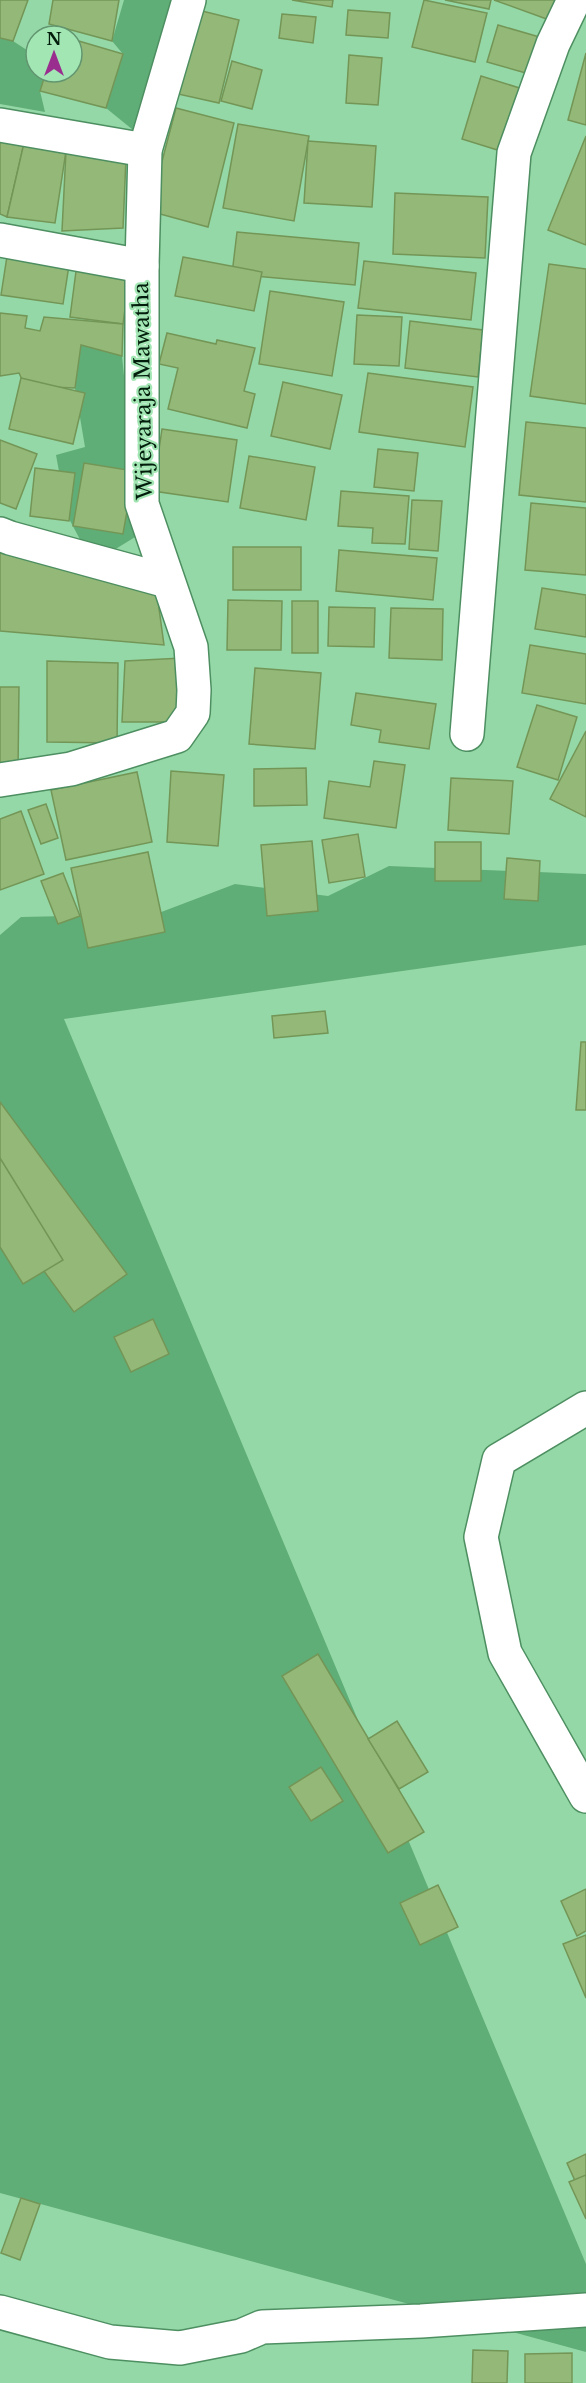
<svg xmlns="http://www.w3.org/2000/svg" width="586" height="2383" viewBox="0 0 586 2383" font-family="'Libre Baskerville',serif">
<rect width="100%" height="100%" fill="#95d8a7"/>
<!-- green -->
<g fill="#60ae77">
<path d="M124,0H171L138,134L106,108L123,54L112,41Z"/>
<path d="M0,38L13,41L36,56V72H46L40,91L45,112L0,104Z"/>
<path d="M81,345L122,356L140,534L114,550L84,547L67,515L56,455L85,447L75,388Z"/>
<path d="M389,866L586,874V945L64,1019L586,2264V2352L0,2193V935L21,917L156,914L235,884L328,896Z"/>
</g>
<!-- building -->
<g fill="#94b877" stroke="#739657" stroke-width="1.5">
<path d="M0,0H28L13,41L0,38Z"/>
<path d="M53,0H119L112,41L49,24Z"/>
<path d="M292,0H333L332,7Z"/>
<path d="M424,0L487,13L475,62L412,47Z"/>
<path d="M445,0H491L489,9Z"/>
<path d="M494,0H560L552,21Z"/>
<path d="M198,10L239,20L219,103L178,94Z"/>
<path d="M348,10L390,13L388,38L346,35Z"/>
<path d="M282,14L316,17L313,43L279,38Z"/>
<path d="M498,25L543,38L533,75L487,62Z"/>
<path d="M72,39L123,54L106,108L40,91L46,72H72Z"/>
<path d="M586,53V125L568,120Z"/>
<path d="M349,55L382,58L378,105L346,103Z"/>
<path d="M232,61L262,70L252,109L221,101Z"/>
<path d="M481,76L526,90L507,153L462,139Z"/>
<path d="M176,108L234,123L208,227L149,211Z"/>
<path d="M238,124L309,136L294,221L223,208Z"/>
<path d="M586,136V245L548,230Z"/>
<path d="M0,137L24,143L7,217L0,214Z"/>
<path d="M308,141L376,146L372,207L304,203Z"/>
<path d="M24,143L66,151L55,223L7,217Z"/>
<path d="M66,151L126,158L123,228L62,231Z"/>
<path d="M395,193L488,197L485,258L393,254Z"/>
<path d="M237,232L359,243L355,285L232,274Z"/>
<path d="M10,237L72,246L63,304L1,295Z"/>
<path d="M78,256L131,263L123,324L70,317Z"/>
<path d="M183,257L262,272L254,311L175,296Z"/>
<path d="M364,261L476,273L471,320L358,308Z"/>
<path d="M549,264L586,269V404L530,396Z"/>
<path d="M270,291L344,302L332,376L259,364Z"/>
<path d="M0,313L27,316L25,328L40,331L44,317L123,324L122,356L81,345L75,388L25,386L19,373L0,376Z"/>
<path d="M357,315L402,317L399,366L354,364Z"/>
<path d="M410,321L483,330L478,377L405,368Z"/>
<path d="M167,333L216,344L217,340L255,348L244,391L255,394L247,428L168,409L178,368L159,364Z"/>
<path d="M368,373L473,387L465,447L359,432Z"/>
<path d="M21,378L85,393L73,444L9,429Z"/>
<path d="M283,382L342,395L330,449L271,436Z"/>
<path d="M526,422L586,428V502L519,495Z"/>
<path d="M162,429L237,440L228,502L153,491Z"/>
<path d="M0,440L37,454L16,509L0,503Z"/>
<path d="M378,449L418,453L414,491L374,487Z"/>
<path d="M249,456L315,467L306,520L240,508Z"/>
<path d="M84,463L134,471L123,534L73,526Z"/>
<path d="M35,468L75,473L69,521L30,516Z"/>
<path d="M341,491L409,496L405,544L372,543L373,528L338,526Z"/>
<path d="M412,500L442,501L438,551L409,549Z"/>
<path d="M531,503L586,508V575L525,570Z"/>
<path d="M0,543L157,594L164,645L0,631Z"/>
<rect x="233" y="547" width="68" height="43"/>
<path d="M339,550L437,558L433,600L336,591Z"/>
<path d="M542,588L586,595V637L535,629Z"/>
<path d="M228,600L282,601L281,650H227Z"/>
<rect x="292" y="601" width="26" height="52"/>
<path d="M329,607L375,608L374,647L328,646Z"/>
<path d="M391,608L443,609L442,660L389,658Z"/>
<path d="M530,645L586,654V704L522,693Z"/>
<path d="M182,658L183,722H122L125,661Z"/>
<path d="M47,661L118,663L117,743L47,742Z"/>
<path d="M255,668L321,673L315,749L249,744Z"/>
<path d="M0,687H19L18,770H0Z"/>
<path d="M356,693L436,704L429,749L379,742L381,730L351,725Z"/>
<path d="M537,705L577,717L558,780L517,767Z"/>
<path d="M586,731V817L550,799Z"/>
<path d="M374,761L405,765L396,828L324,818L329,781L370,787Z"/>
<path d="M306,768L307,805L254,806V769Z"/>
<path d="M171,771L224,775L218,846L167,842Z"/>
<path d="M137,772L152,842L66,860L51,790Z"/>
<path d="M451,778L513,781L509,834L448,830Z"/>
<path d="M46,804L58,838L41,844L28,810Z"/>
<path d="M21,811L44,874L0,890V819Z"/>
<path d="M358,834L365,877L329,883L322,840Z"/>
<path d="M312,841L318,911L267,916L261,845Z"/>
<rect x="435" y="842" width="46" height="39"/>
<path d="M148,852L165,932L88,948L71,868Z"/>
<path d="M507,858L540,861L538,901L504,899Z"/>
<path d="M63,873L80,916L58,924L41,881Z"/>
<path d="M325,1011L328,1033L274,1038L272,1016Z"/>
<path d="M581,1042H586V1110H576Z"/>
<path d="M0,1102L127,1274L74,1312L0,1211Z"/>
<path d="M0,1158L63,1260L23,1284L0,1247Z"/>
<path d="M153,1319L169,1354L131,1372L114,1337Z"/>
<path d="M318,1654L424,1832L388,1853L282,1676Z"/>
<path d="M397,1721L428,1772L399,1789L368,1739Z"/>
<path d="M321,1767L343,1801L311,1821L289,1787Z"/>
<path d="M438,1885L458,1927L420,1945L400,1903Z"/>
<path d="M586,1889V1931L577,1936L561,1901Z"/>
<path d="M586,1935V1998L563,1944Z"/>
<path d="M586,2154V2179L576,2183L567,2163Z"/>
<path d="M586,2175V2219L569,2182Z"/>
<path d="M21,2198L40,2204L20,2260L1,2253Z"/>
<path d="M473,2350L508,2351L507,2383H472Z"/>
<path d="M572,2353V2383H525V2354Z"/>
</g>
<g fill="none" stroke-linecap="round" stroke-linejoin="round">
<defs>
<g id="minor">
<path d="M0,125L145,150"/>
<path d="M0,240L142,266"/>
<path d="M0,534L10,538L167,581"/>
<path d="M467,734L514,153L553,44L574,0"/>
<path d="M0,780L71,769L177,736L193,713L194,690L191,647L142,504V266L145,150L189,0"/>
<path d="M586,1408L499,1460L481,1537L505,1653L586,1796"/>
<path d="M0,2312L110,2342L180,2348L241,2336L262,2327L421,2321L586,2310"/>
</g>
</defs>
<!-- minor casing -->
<use href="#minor" stroke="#4d8f61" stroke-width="36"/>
<!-- minor -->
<use href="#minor" stroke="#fff" stroke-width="33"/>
</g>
<g text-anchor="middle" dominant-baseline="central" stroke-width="4.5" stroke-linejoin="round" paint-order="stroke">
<!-- street labels -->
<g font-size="21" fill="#021d0b" stroke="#a2e6b3">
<text transform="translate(143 391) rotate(-91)">Wijeyaraja Mawatha</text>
</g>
</g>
<!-- north arrow -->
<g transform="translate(54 54)"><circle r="28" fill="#a2e6b3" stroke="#629670" stroke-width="1.5"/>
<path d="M0-4.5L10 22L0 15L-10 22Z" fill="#992e8f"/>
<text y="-9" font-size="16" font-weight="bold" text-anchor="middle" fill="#021d0b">N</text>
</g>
</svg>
